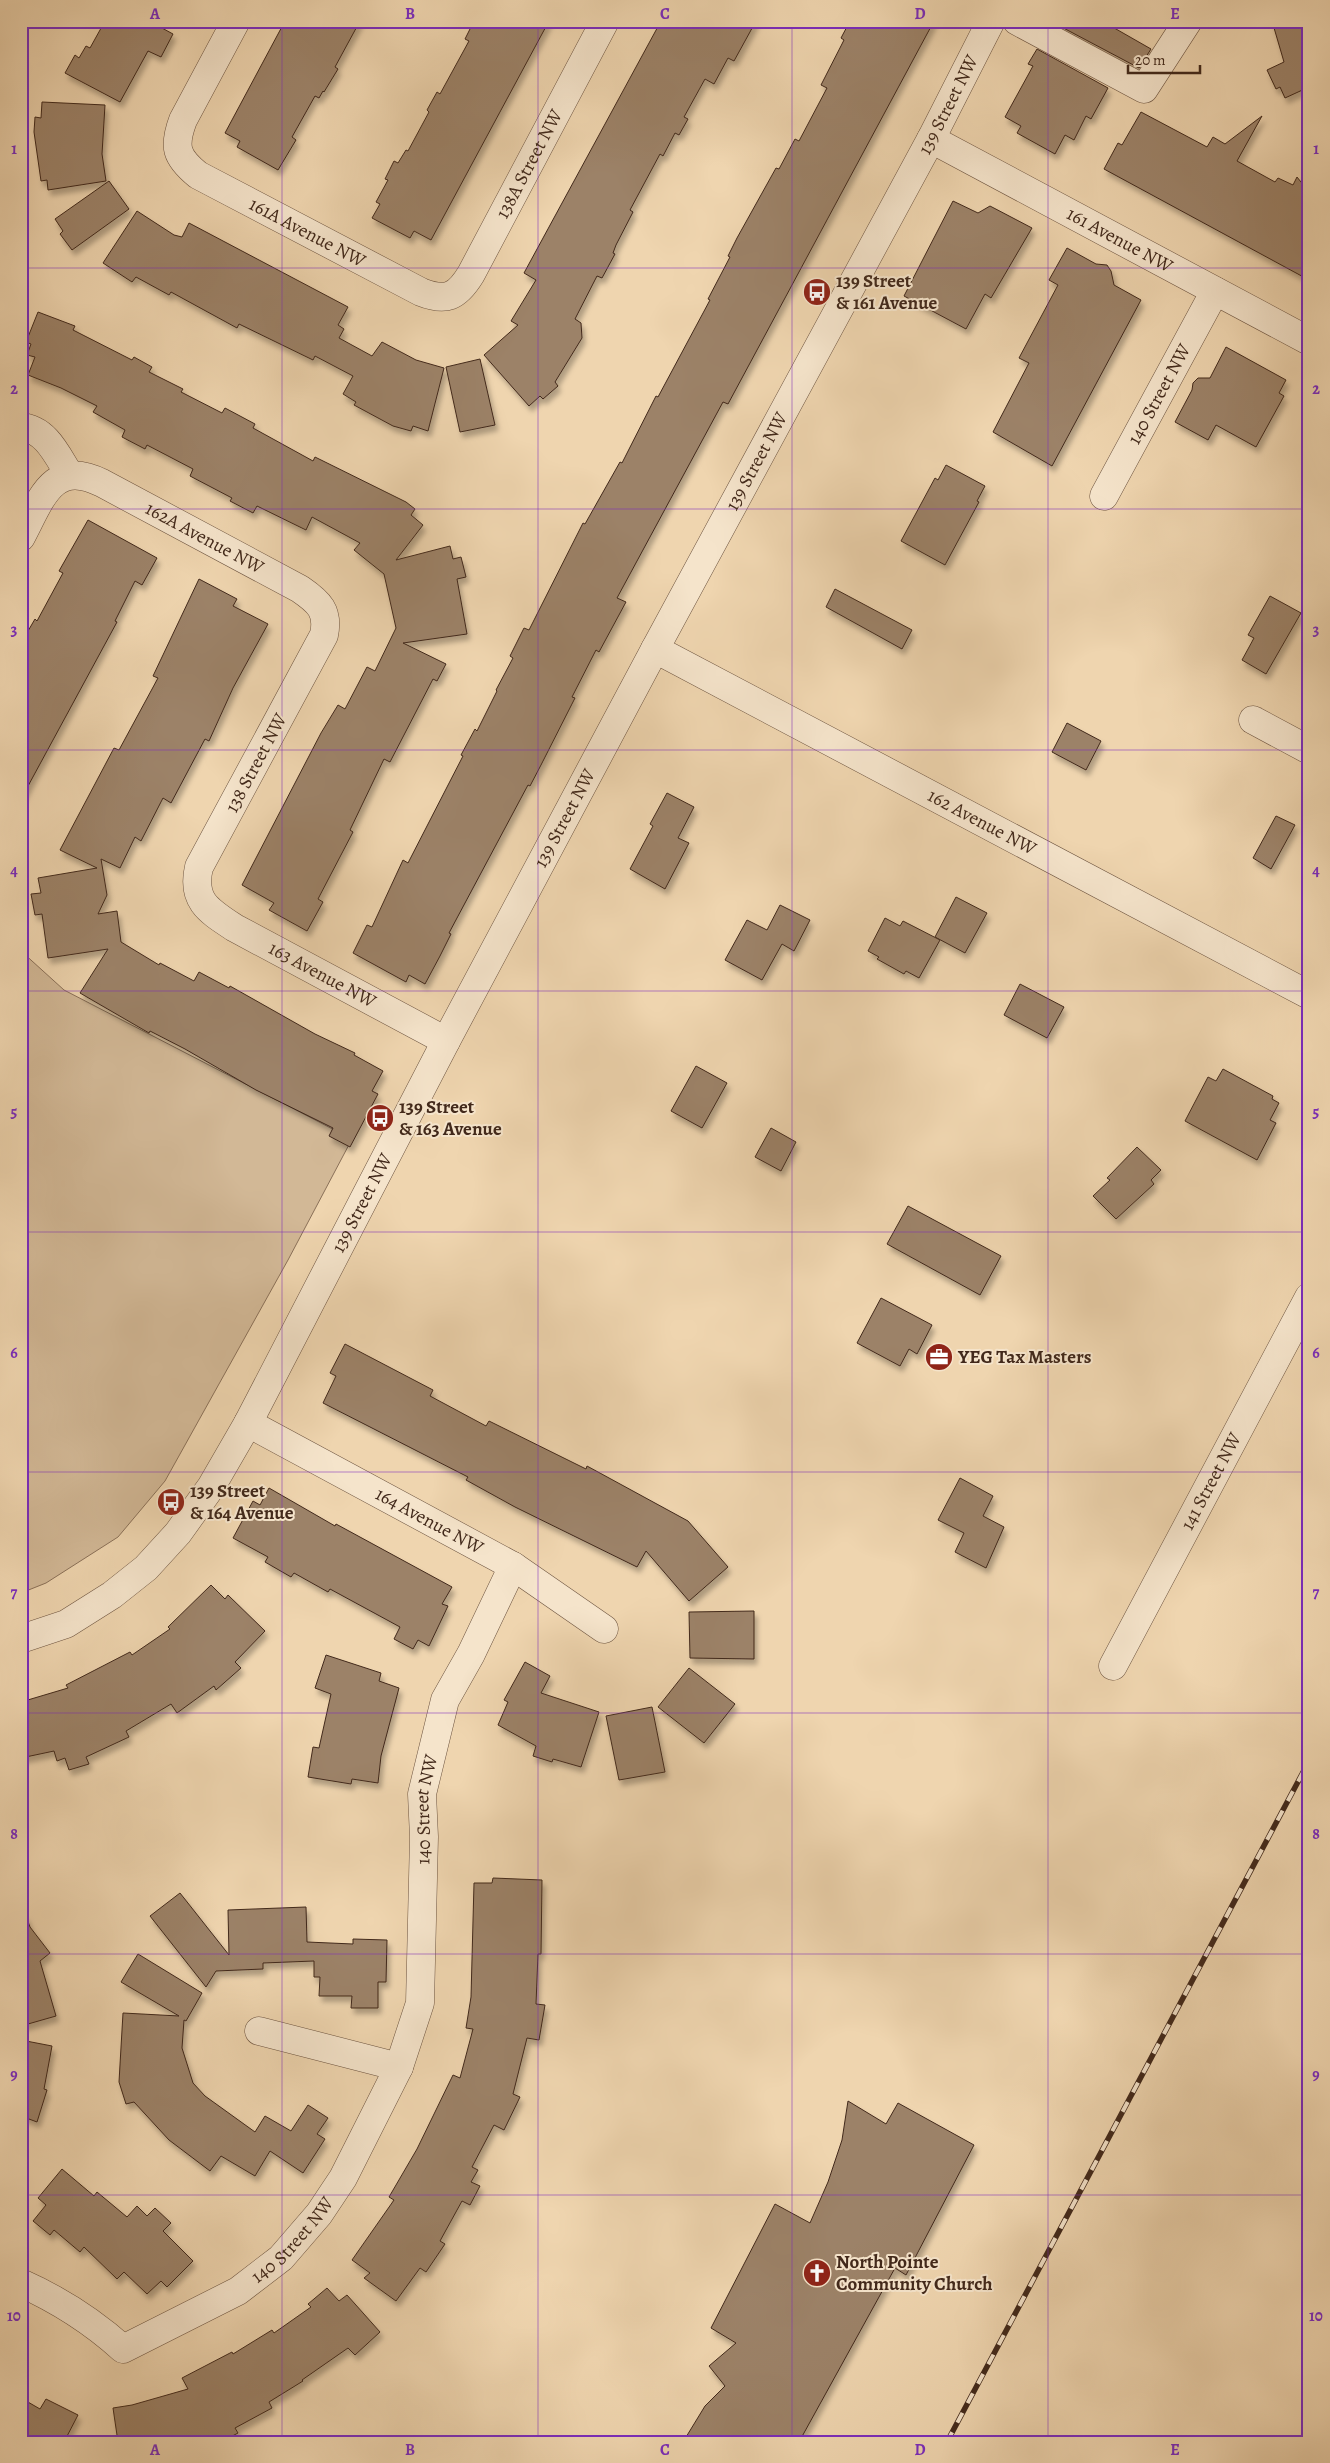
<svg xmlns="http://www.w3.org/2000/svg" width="1330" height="2463" viewBox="0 0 1330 2463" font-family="Alegreya,serif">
<defs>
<filter id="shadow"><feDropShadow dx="3" dy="5.5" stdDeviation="2.5" flood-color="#0004"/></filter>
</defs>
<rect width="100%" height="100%" fill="#efd5af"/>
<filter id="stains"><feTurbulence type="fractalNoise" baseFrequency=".004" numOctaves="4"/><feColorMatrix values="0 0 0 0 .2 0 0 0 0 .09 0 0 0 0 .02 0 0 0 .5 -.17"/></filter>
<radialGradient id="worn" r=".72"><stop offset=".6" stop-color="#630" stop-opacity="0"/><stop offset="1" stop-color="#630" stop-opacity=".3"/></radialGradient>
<!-- green -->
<path fill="#d2b896" stroke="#8a7058" d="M21,951L64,990L352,1139L288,1260L165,1481L118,1537L46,1583L21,1593Z"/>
<!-- building -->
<g fill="#9c8268" stroke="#42291b" filter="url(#shadow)">
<path d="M105,21H149L173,34L161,57L148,51L120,102L65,73L75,55L79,58L86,46L90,48Z"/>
<path d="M285,21H360L335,67L338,69L324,92L323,91L319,98L315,96L292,137L296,140L278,170L237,147L240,141L225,133Z"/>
<path d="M474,21H549L431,240L414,231L410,238L372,218L380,204L376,202L388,180L385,179L394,161L398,163L406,150L408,151L429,112L427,110L437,92L440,94L469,41L465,39Z"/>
<path d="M661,21H756L734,61L728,58L714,84L705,79L684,117L688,119L679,135L675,133L663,156L660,154L630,210L633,212L616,245L613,253L615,254L602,278L597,276L575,319L581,323L582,338L555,382L558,386L543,399L540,396L529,406L484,355L518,325L511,321L536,280L524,273Z"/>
<path d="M850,21H934L728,404L723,402L617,598L626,602L599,652L596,650L572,697L575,698L541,765L530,786L528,785L449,933L451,934L440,956L425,984L409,975L406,982L353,953L367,925L372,927L403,860L408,863L446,789L463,756L461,755L475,729L477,731L497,691L496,690L513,658L510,656L524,628L529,630L583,523L585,524L620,462L622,463L656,396L658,397L710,300L708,299L730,257L728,256L737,238L776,168L779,169L795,139L799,141L827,88L821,85L844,40L841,38Z"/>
<path d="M1056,21H1102L1151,49L1139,68L1054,23Z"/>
<path d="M1272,21H1309V87L1285,98L1280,87L1276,89L1267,70L1284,62Z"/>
<path d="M1037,49L1108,88L1091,119L1086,116L1074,140L1065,135L1055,154L1017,133L1021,126L1005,117L1033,66L1028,64Z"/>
<path d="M42,102L105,105L102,154L106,181L48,190L47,180L41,181L34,132L35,117L41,118Z"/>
<path d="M1141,112L1207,147L1213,137L1225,144L1262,116L1237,161L1275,182L1278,178L1293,185L1297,177L1309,192V280L1104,169L1118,143L1122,145Z"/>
<path d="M109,181L129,209L72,250L60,234L63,231L55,219Z"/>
<path d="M953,201L978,213L990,206L1032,228L991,298L985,294L966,329L904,296Z"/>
<path d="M137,211L174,235L182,237L189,223L348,307L338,325L344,329L339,338L372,356L382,342L416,360L444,368L428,431L413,426L411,431L393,426L354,405L356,402L343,394L353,376L315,356L313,360L239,324L237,328L171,292L169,295L136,277L132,282L103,263Z"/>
<path d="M1067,248L1096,264L1107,265L1111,271L1114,285L1141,300L1052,466L993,432L1029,363L1019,358L1058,285L1049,280Z"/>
<path d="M38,312L75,326L73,330L132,360L134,357L152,367L149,372L183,389L181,392L222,413L225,408L255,424L253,428L313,461L315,457L406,502L415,509L411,515L423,525L396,560L450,546L453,559L461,557L466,577L457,579L467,634L403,643L446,664L437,681L433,679L390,762L384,759L350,830L353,832L318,899L323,902L307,931L269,910L274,903L242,885L321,733L338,705L345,709L367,667L375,671L396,628L384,574L354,550L360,543L312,517L306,530L257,506L253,513L230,501L232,498L190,476L193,469L147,445L145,449L122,437L125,430L93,412L97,406L61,388L28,375L35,357L27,355L31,344L26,342Z"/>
<path d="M1226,347L1286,380L1279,393L1284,396L1256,447L1216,425L1208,440L1175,422L1192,390L1193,383L1198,378H1210Z"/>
<path d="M480,359L495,425L460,432L446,367Z"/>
<path d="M946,465L985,486L977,501L979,502L945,565L901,541L935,478L938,480Z"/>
<path d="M88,520L157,558L142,585L135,581L115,621L117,622L21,799V643L35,619L37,621L63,573L59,571Z"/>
<path d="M199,579L237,599L233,606L268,624L233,688L209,741L205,739L171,803L163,798L141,841L135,837L120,868L101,859L107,895L98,914L117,911L121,942L159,965L160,963L194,981L199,972L229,988L230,986L315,1034L355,1053L354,1055L383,1071L372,1091L378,1094L350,1147L329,1136L333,1128L256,1090L185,1049L150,1031L149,1033L80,993L108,949L48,958L42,914L35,915L31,894L41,893L38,878L97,868L60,850L114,748L119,750L158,678L153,676Z"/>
<path d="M835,589L912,630L902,649L826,607Z"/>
<path d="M1270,596L1301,613L1266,674L1242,660L1254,638L1248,635Z"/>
<path d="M1067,723L1101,741L1086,770L1052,752Z"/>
<path d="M667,793L694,807L678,838L689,843L665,889L630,869L653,826L650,824Z"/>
<path d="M1276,816L1295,825L1271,869L1253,858Z"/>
<path d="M956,897L987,913L965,953L935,937Z"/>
<path d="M780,905L810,920L794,951L782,944L762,980L725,960L747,920L767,930Z"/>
<path d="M885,918L900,926L903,921L940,940L919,978L906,971L904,974L877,959L879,957L868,951Z"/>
<path d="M1020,984L1064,1007L1047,1038L1004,1015Z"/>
<path d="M696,1066L727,1083L702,1128L671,1111Z"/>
<path d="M1223,1069L1273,1096L1272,1099L1279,1103L1270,1120L1276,1123L1257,1160L1185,1121L1208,1077L1216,1081Z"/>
<path d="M771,1128L796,1142L781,1171L755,1157Z"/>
<path d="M1137,1147L1161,1170L1151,1180L1154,1184L1116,1219L1093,1196L1110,1180L1107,1178Z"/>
<path d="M908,1206L1001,1256L980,1295L887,1244Z"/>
<path d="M881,1298L932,1325L917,1354L909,1349L900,1366L857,1343Z"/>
<path d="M345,1344L433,1390L430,1396L486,1426L489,1421L586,1469L587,1466L688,1521L728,1567L689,1601L646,1551L637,1567L515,1507L466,1480L468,1477L323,1403L336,1376L330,1373Z"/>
<path d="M960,1478L993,1496L983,1516L1004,1527L986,1568L955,1552L964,1533L938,1520Z"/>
<path d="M269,1488L335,1526L336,1524L452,1587L442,1604L448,1606L429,1646L418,1640L413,1649L394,1639L400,1627L330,1589L328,1592L294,1573L291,1577L265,1562L268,1557L233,1538L253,1501L260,1505Z"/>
<path d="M211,1585L225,1599L228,1595L265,1631L235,1662L241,1668L216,1690L214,1686L177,1713L171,1704L126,1731L129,1737L86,1757L89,1764L69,1770L65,1758L57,1761L54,1751L21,1758V1702L68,1688L66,1685L130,1652L132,1655L170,1629L168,1627Z"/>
<path d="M754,1611V1659L690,1658L689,1612Z"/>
<path d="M326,1655L381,1673L379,1681L399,1688L381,1756L378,1783L352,1779L351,1784L308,1777L313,1747L319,1748L331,1694L315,1688Z"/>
<path d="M525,1662L550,1676L541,1693L599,1712L581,1767L553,1759L552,1762L533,1756L536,1746L498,1725L508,1702L504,1700Z"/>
<path d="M689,1668L735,1704L704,1743L658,1707Z"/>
<path d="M652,1707L665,1772L619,1780L606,1716Z"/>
<path d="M493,1878L542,1880L541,1954H538L536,2004L545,2005L539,2040L527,2038L513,2094L520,2097L504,2130L494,2125L472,2167L478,2170L471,2182L480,2186L470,2205L462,2201L440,2241L445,2244L426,2272L420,2268L396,2301L364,2278L370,2273L352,2260L394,2200L389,2197L417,2149L453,2075L460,2078L473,2029L466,2028L471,1997L474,1883H492Z"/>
<path d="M180,1893L229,1955L228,1910L306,1907L307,1942L353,1944V1939L387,1940L386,1982H378V2008H351L352,1996H319L320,1977H314V1961L263,1963V1969L216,1971L206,1987L150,1916Z"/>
<path d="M21,1916H26L30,1927L50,1953L40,1961L56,2016L21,2026Z"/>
<path d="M138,1954L202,1993L186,2021L184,2020L182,2048L193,2083L205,2096L255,2132L265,2116L291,2131L308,2105L328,2118L317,2134L325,2139L303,2173L270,2151L255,2176L221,2156L210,2171L169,2140L134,2102L126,2104L119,2082L123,2013L179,2016L121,1982Z"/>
<path d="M21,2040L52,2046L44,2089L47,2090L37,2122L21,2116Z"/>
<path d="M848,2101L886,2124L898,2103L974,2145L906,2275L895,2268L799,2442H683L705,2406L725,2386L709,2366L736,2343L711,2328L775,2204L810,2223L828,2182L842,2140Z"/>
<path d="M62,2169L94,2196L97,2192L127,2217L137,2206L147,2216L155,2208L171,2223L163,2231L193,2261L167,2287L161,2281L147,2294L124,2272L117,2279L84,2247L80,2252L54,2230L50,2235L33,2221L46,2205L38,2198Z"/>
<path d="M327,2288L339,2301L347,2295L380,2332L355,2355L348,2348L302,2380L303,2381L269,2402L272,2408L235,2428L238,2433L221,2442H118L113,2408L132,2405L188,2389L182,2378L232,2352L233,2354L272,2330L274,2333L311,2307L308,2304Z"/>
<path d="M21,2398L40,2409L46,2399L78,2415L64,2442H21Z"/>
</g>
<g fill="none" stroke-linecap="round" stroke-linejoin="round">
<defs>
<g id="minor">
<path id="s1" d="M236,21L183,120C173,147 176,157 198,175L421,292C446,302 457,297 471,274L605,21"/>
<path d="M1017,21L1144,89L1188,21"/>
<path id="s2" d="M931,139L1309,341"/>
<path d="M21,427C46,429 57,455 69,474"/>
<path id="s3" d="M1104,496L1215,291"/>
<path id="s4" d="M21,537C41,500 52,458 102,483L300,589C319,602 329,611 324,635L199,867C191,901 209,911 235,928L446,1041"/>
<path id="s5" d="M655,649L1309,995"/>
<path d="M1253,720L1309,750"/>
<path id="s6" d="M248,1423L513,1566L604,1629"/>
<path id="s7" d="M21,1639L66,1624L112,1595L146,1568L178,1533L211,1487L248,1423L446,1041L655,649L931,139L991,21"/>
<path id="s8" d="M1113,1666L1309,1297"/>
<path d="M259,2031L399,2067"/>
<path id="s9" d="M21,2283C59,2300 92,2321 123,2349L238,2291L281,2258L319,2214L343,2178L399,2067L420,2003L424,1837L422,1794L445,1700L471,1654L513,1566"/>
</g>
</defs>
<!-- minor casing -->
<use href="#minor" stroke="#6d5440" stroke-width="29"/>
<!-- minor -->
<use href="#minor" stroke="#f5e4cb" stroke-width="28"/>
<defs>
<path id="rail" d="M947,2442L1309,1761"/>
</defs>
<!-- rail casing -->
<use href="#rail" stroke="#42291b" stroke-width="5.5"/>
<!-- rail -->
<use href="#rail" stroke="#f5e4cb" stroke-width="4" stroke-dasharray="11" stroke-linecap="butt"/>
</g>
<!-- grid -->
<path fill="none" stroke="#7b2cbf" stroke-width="1" stroke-opacity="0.55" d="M282,21V2442M538,21V2442M792,21V2442M1048,21V2442M21,268H1309M21,509H1309M21,750H1309M21,991H1309M21,1232H1309M21,1472H1309M21,1713H1309M21,1954H1309M21,2195H1309"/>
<!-- icons -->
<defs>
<symbol id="bus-disc" viewBox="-11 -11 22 22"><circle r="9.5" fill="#8f2418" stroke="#f5e4cb"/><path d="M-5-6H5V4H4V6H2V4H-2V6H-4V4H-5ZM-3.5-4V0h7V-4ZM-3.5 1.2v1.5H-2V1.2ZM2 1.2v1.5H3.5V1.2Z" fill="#fff"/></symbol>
<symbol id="office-disc" viewBox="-11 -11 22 22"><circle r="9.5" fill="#8f2418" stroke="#f5e4cb"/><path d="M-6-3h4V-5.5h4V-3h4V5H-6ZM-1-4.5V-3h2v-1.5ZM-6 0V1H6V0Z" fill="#fff"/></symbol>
<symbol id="church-disc" viewBox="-11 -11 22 22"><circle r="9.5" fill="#8f2418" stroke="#f5e4cb"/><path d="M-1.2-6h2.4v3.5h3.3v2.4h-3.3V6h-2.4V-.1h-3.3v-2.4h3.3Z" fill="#fff"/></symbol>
</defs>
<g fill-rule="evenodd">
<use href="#bus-disc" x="801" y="276" width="32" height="32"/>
<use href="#bus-disc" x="364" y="1102" width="32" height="32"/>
<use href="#office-disc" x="923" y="1341" width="32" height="32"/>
<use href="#bus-disc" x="155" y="1486" width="32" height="32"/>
<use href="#church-disc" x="801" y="2257" width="32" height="32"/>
</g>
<g text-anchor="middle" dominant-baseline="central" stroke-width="4" stroke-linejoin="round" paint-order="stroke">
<!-- street labels -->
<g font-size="19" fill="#42291b" stroke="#f5e4cb">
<text stroke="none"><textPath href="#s7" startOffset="1816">139 Street NW</textPath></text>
<text stroke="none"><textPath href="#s1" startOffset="612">138A Street NW</textPath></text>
<text stroke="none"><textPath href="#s1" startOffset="299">161A Avenue NW</textPath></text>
<text stroke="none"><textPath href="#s2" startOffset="214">161 Avenue NW</textPath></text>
<text stroke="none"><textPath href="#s3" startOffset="116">140 Street NW</textPath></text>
<text stroke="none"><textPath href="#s7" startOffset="1411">139 Street NW</textPath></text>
<text stroke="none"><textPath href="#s4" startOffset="231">162A Avenue NW</textPath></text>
<text transform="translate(256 763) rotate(-62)">138 Street NW</text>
<text stroke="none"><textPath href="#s7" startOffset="1006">139 Street NW</textPath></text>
<text stroke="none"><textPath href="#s5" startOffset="370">162 Avenue NW</textPath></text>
<text stroke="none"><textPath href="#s4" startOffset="836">163 Avenue NW</textPath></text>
<text stroke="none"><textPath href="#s7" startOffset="571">139 Street NW</textPath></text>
<text stroke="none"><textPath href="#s8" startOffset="209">141 Street NW</textPath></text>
<text stroke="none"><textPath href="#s6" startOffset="206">164 Avenue NW</textPath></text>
<text stroke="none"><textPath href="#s9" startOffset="792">140 Street NW</textPath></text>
<text stroke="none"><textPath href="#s9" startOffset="326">140 Street NW</textPath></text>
</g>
<!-- poi labels -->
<g font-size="19" font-weight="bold" fill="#42291b" stroke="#f5e4cb" text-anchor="start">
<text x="836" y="281">139 Street<tspan x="836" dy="22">&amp; 161 Avenue</tspan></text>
<text x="399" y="1107">139 Street<tspan x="399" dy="22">&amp; 163 Avenue</tspan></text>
<text x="958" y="1357">YEG Tax Masters</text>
<text x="190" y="1491">139 Street<tspan x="190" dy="22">&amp; 164 Avenue</tspan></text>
<text x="836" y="2262">North Pointe<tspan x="836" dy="22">Community Church</tspan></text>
</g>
</g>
<!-- margin -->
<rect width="1330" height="2463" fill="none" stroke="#efd5af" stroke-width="55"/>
<!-- scale -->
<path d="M1128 65v8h72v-8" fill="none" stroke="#42291b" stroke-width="2.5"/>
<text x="1135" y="65" font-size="15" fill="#42291b" stroke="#f5e4cb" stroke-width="4" paint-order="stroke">20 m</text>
<rect x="28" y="28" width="1274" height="2408" fill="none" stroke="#7b2cbf" stroke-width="2"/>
<g font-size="16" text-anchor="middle" font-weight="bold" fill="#7b2cbf">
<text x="155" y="19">A</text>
<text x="410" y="19">B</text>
<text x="665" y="19">C</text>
<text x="920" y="19">D</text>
<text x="1175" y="19">E</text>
<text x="14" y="154">1</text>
<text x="1316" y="154">1</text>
<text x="14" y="394">2</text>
<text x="1316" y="394">2</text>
<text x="14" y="635">3</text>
<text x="1316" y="635">3</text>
<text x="14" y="876">4</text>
<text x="1316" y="876">4</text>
<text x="14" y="1117">5</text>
<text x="1316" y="1117">5</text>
<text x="14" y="1358">6</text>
<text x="1316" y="1358">6</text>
<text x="14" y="1598">7</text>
<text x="1316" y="1598">7</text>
<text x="14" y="1839">8</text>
<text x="1316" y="1839">8</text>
<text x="14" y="2080">9</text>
<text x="1316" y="2080">9</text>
<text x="14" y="2321">10</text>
<text x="1316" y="2321">10</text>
<text x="155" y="2455">A</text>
<text x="410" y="2455">B</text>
<text x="665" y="2455">C</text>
<text x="920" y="2455">D</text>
<text x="1175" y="2455">E</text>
</g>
<rect width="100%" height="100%" filter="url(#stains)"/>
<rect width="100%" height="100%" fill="url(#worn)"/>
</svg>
